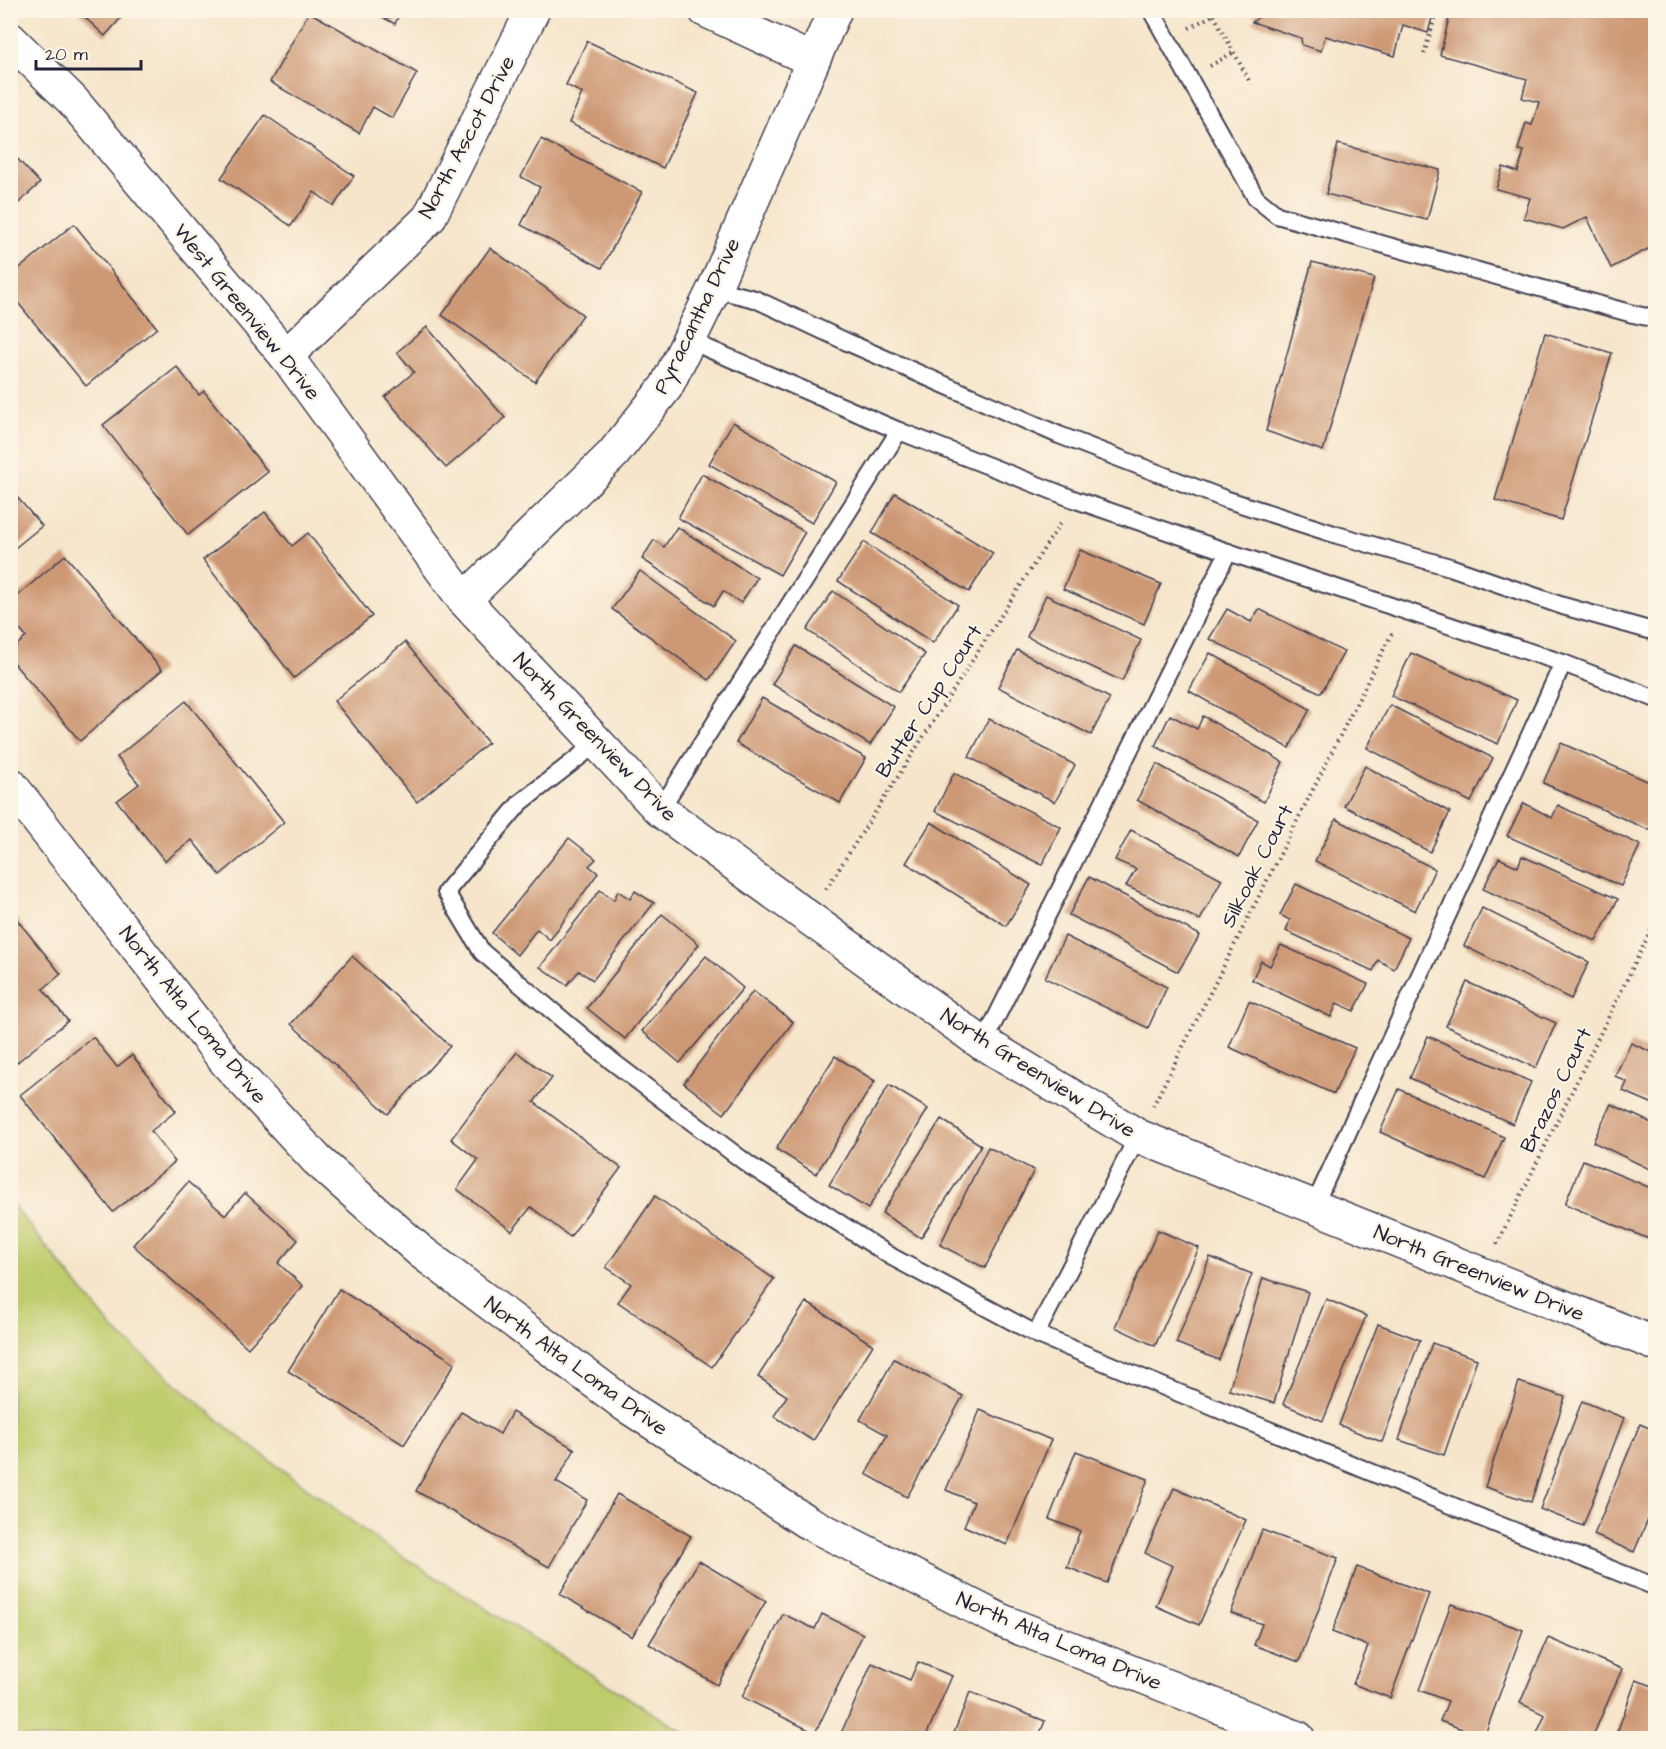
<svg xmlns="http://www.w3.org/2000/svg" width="1666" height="1749" viewBox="0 0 1666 1749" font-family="'Architects Daughter',sans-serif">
<rect width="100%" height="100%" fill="#fcf5e5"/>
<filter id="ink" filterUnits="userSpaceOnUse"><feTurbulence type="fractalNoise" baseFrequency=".0167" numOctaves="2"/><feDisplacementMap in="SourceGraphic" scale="12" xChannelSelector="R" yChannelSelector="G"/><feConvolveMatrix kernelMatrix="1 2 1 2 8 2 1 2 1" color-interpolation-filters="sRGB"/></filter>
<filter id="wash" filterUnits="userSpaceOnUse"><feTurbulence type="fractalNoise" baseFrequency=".008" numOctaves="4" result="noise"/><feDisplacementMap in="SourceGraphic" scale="24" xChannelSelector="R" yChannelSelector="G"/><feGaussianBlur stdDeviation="1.35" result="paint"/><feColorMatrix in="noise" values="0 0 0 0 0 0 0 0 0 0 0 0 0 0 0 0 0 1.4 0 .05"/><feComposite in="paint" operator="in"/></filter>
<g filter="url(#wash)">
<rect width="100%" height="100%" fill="#f6e5cb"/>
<!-- green -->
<path fill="#bfcc6d" stroke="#707754" stroke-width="1.5" d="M11,1203L113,1329L235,1434L381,1543L693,1738H11Z"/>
<g id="blocks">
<!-- building -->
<g fill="#cd9874">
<path d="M77,10H128L105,36Z"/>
<path d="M369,10H401L395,24Z"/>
<path d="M1239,10H1434L1428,33L1403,25L1395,56L1325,36L1321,51L1302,45L1301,38L1252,22L1259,17Z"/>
<path d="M1451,10H1656V245L1611,268L1587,217L1563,229L1524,218L1530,198L1496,189L1503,167L1518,172L1524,151L1518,150L1526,123L1532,125L1539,102L1522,98L1527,79L1440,55Z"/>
<path d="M309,12L417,73L392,118L373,107L359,133L270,82Z"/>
<path d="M587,41L698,93L663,168L569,123L582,93L566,85Z"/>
<path d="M265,115L354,176L334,206L314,192L291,226L221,178Z"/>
<path d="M541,139L642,192L602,268L521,225L540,187L521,177Z"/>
<path d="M1338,144L1440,170L1427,220L1326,194Z"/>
<path d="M10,151L40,183L10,211Z"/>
<path d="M74,224L157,328L86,386L10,293V276Z"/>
<path d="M490,248L583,315L535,382L442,315Z"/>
<path d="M1312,262L1374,278L1323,451L1266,431Z"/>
<path d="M427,327L505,418L446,468L385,397L414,372L397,352Z"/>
<path d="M1545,333L1612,353L1561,520L1495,500Z"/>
<path d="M177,367L199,395L204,391L268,472L188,535L103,425Z"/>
<path d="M733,422L836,482L812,523L709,464Z"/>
<path d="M702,474L805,532L780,575L678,518Z"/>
<path d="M10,489L42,526L10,552Z"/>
<path d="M895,493L993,553L969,592L872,533Z"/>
<path d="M265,512L292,546L308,533L372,616L294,678L203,560Z"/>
<path d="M677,527L757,578L741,603L723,591L714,606L642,559L654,540L664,547Z"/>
<path d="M864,542L958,605L933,643L838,581Z"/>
<path d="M1080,550L1161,584L1144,624L1063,589Z"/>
<path d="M65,555L162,670L80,741L10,659V651L26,637L10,618V602Z"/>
<path d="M640,571L736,641L709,680L612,609Z"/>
<path d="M833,591L925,654L899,692L807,630Z"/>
<path d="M1046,595L1141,640L1122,681L1027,637Z"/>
<path d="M1227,609L1251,622L1259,609L1344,652L1321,693L1209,639Z"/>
<path d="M405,642L488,743L417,802L334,701Z"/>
<path d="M796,646L894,707L870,745L772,684Z"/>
<path d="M1017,650L1110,698L1091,735L998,687Z"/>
<path d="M1210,653L1310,709L1289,748L1189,691Z"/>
<path d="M1411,653L1517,700L1498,744L1391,696Z"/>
<path d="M762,698L866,758L840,803L736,743Z"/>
<path d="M186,701L284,822L220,875L192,840L165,861L117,801L139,784L117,757Z"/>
<path d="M1390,705L1493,758L1471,802L1367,748Z"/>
<path d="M1170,715L1197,729L1203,716L1283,762L1264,802L1155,746Z"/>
<path d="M989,719L1075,765L1055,802L969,757Z"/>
<path d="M1561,743L1656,785V815L1649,830L1543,783Z"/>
<path d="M1157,764L1258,820L1239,857L1137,800Z"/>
<path d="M1365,766L1450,812L1430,852L1344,806Z"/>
<path d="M954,773L1061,827L1042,865L935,811Z"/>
<path d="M1524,803L1552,818L1558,805L1640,845L1621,886L1507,836Z"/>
<path d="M1336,819L1435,869L1415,911L1315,861Z"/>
<path d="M931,822L1031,885L1006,926L906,863Z"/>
<path d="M1131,830L1222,879L1200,920L1126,886L1136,869L1115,860Z"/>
<path d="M569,838L596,859L589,866L598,873L550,940L537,929L517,955L492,933Z"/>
<path d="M1522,856L1618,899L1596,941L1483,889L1499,858L1518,867Z"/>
<path d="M1089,877L1200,935L1178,972L1069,915Z"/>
<path d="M1296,884L1409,938L1394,969L1378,960L1373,971L1286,931L1290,920L1280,915Z"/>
<path d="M600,890L614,900L618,891L630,899L635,891L654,903L593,980L579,971L567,985L540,967Z"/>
<path d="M1482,908L1589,962L1571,999L1464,946Z"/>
<path d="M10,911L61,974L43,989L68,1021L10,1068Z"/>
<path d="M662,914L699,944L625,1039L587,1008Z"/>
<path d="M1065,936L1167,987L1148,1028L1045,978Z"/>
<path d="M1281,945L1368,984L1354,1011L1337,1003L1331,1017L1252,980L1261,961L1270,966Z"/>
<path d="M352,956L450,1046L388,1114L291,1024Z"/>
<path d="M706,956L743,988L680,1063L642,1031Z"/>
<path d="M1467,982L1556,1023L1536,1068L1446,1026Z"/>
<path d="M753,991L793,1022L724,1114L684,1083Z"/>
<path d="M1249,1001L1355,1048L1334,1094L1229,1047Z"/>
<path d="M1428,1036L1531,1082L1513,1124L1410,1078Z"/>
<path d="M93,1037L117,1067L132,1055L176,1111L151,1131L175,1162L113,1212L20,1095Z"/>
<path d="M1631,1043L1656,1054V1105L1623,1091L1627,1082L1615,1076Z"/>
<path d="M517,1052L552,1078L534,1102L621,1168L570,1237L531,1207L512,1231L457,1189L478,1160L451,1139Z"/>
<path d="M835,1056L875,1081L816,1174L776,1149Z"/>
<path d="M889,1085L928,1109L868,1209L829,1185Z"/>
<path d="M1399,1089L1504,1137L1485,1179L1380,1132Z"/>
<path d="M1611,1104L1656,1125V1172L1593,1142Z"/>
<path d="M941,1119L981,1145L921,1238L882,1213Z"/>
<path d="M988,1147L1034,1170L985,1268L940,1245Z"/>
<path d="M1583,1160L1656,1190V1242L1565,1204Z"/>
<path d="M188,1182L225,1215L245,1193L298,1240L278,1263L303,1286L248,1348L133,1245Z"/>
<path d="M655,1196L774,1279L712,1367L618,1302L631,1284L606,1267Z"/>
<path d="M1158,1230L1199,1248L1155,1346L1115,1327Z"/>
<path d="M1210,1257L1252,1274L1219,1360L1176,1343Z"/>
<path d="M1263,1278L1308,1292L1274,1403L1229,1390Z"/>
<path d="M339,1289L455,1363L404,1445L288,1371Z"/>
<path d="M1326,1299L1366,1316L1323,1421L1283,1404Z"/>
<path d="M806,1302L873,1345L813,1441L774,1416L787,1396L758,1377Z"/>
<path d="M1378,1324L1420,1340L1382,1442L1339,1425Z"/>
<path d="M1432,1343L1477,1359L1444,1455L1399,1440Z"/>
<path d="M894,1359L963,1396L907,1497L866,1474L887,1435L860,1420Z"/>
<path d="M1519,1382L1565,1397L1531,1502L1485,1487Z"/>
<path d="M1582,1401L1624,1418L1583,1526L1540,1509Z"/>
<path d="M980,1410L1051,1440L1007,1545L964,1526L974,1502L946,1490Z"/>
<path d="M461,1412L500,1434L512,1412L575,1449L556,1482L587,1500L549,1567L416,1491Z"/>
<path d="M1640,1424L1656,1431V1501L1634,1552L1594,1535Z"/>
<path d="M1076,1451L1148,1479L1107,1583L1067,1567L1080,1531L1049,1519Z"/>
<path d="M1174,1488L1246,1520L1199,1625L1156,1606L1173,1566L1145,1553Z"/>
<path d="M617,1494L691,1536L632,1637L560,1594Z"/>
<path d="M1262,1530L1338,1558L1299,1662L1254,1645L1262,1624L1231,1613Z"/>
<path d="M699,1561L766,1601L717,1685L649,1644Z"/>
<path d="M1357,1567L1429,1594L1390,1698L1353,1684L1368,1646L1332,1632Z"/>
<path d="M1451,1604L1523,1630L1484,1737L1440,1721L1448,1701L1419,1690Z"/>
<path d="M783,1614L815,1629L822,1614L863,1634L815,1733L742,1697Z"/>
<path d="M1548,1638L1622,1669L1592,1738H1535L1545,1715L1520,1703Z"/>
<path d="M918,1662L952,1676L925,1738H839L872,1663L910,1680Z"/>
<path d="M1636,1680L1656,1687V1738H1615Z"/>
<path d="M970,1692L1045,1721L1038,1738H952Z"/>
</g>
</g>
</g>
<g filter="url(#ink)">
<use href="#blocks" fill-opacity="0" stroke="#423f51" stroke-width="1.5"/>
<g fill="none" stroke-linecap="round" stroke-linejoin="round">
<defs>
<g id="service">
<path d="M1151,10L1256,198L1277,215L1633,314L1647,317L1656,314"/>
<path d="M714,289L755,299L847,342L1059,435L1225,499L1337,535L1450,567L1563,606L1656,632"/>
<path d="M688,340L899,431L1076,500L1228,552L1563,663L1656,699"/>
<path d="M597,743L520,803L446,892L482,952L613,1062L749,1165L892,1257L1036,1334L1494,1523L1656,1587"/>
<path d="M660,810L899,431"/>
<path d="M983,1044L1228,552"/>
<path d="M1314,1206L1563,663"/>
<path d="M1036,1334L1138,1136"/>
</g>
<g id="minor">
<path d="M705,10L812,60"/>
<path d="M10,39L73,101L286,356L464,600L660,810L983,1044L987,1045L1138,1136L1656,1344"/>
<path d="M286,356L429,218L533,10"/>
<path d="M464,600L613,454L666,387L714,289L835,10"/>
<path d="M10,784L227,1063L317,1160L420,1251L627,1406L807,1522L1002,1621L1298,1738"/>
</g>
</defs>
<!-- service casing -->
<use href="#service" stroke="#423f51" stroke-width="20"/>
<!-- minor casing -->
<use href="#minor" stroke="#423f51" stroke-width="36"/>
<!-- path -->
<g stroke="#423f51" stroke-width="4" stroke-dasharray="1.5 4.5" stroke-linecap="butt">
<path d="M1211,10L1251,84"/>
<path d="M1189,28L1213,15"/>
<path d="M1424,54L1437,10"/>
<path d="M1210,66L1234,52"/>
<path d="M826,889L1061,522"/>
<path d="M1153,1106L1392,633"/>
<path d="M1497,1244L1656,920"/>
</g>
<!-- service -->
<use href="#service" stroke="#fff" stroke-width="16"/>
<!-- minor -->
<use href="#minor" stroke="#fff" stroke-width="33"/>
</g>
</g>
<g text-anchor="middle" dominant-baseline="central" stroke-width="4.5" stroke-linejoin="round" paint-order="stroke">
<!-- street labels -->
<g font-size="21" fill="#22223b" stroke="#fcf5e5">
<text transform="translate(467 137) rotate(-62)">North Ascot Drive</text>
<text transform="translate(247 312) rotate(51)">West Greenview Drive</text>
<text transform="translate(697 316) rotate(-64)">Pyracantha Drive</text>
<text transform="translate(929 701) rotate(-57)">Butter Cup Court</text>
<text transform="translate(595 737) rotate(46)">North Greenview Drive</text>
<text transform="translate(1257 866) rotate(-63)">Silkoak Court</text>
<text transform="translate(193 1015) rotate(51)">North Alta Loma Drive</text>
<text transform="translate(1038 1073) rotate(32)">North Greenview Drive</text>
<text transform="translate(1556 1090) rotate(-64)">Brazos Court</text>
<text transform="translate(1479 1273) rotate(22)">North Greenview Drive</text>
<text transform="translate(576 1366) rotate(36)">North Alta Loma Drive</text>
<text transform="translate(1059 1641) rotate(23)">North Alta Loma Drive</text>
</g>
</g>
<!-- margin -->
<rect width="1666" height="1749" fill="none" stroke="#fcf5e5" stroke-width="36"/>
<!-- scale -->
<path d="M36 60v9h105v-9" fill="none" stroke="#22223b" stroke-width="3"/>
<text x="45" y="60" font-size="18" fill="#22223b" stroke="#fcf5e5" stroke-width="4.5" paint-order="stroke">20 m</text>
</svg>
